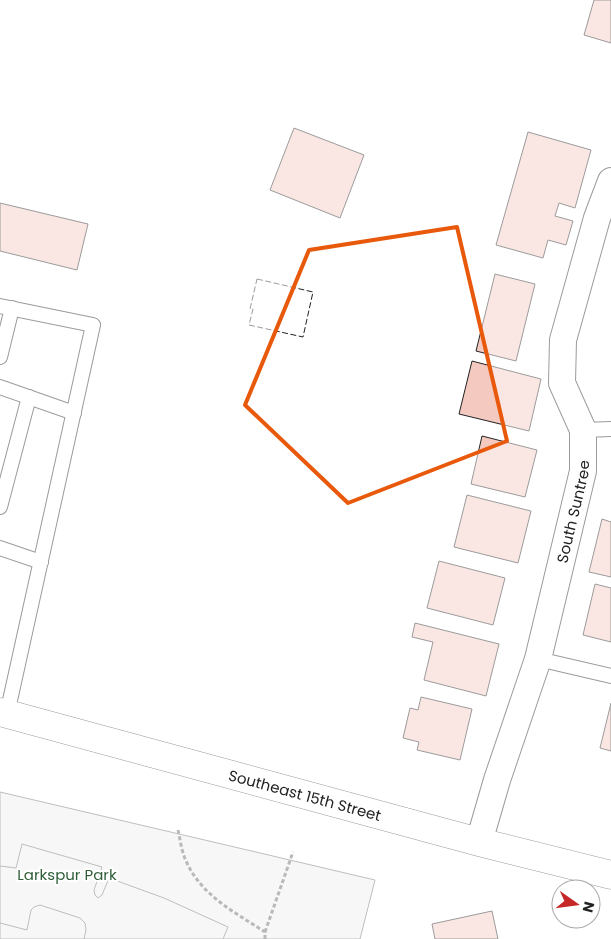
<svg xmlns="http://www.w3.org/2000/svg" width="611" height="939" viewBox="0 0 611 939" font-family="Poppins,sans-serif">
<rect width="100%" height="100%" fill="#fff"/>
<!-- green -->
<path fill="#eee" stroke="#6f6f6f" d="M0,792L375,880L360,939H0Z"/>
<!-- parking -->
<path fill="#ededed" stroke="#6f6f6f" d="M22,844L102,867L94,890L95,895L98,898L102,895L109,878L164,898L228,927L223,939H84L86,930L85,923L80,918L40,905L34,907L31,910L27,930L0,923V866L16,868Z"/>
<!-- building -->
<g fill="#f3c9c0" stroke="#222">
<path d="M594,0H611V43L584,35Z"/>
<path d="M294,128L364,155L340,218L270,190Z"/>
<path d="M528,132L591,150L575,208L559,203L555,216L573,221L566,245L548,240L543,258L496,245Z"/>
<path d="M0,203L88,224L77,270L0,251Z"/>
<path d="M495,274L535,284L516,361L476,351Z"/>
<path d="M472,361L541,379L529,431L459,414Z"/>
<path d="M482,436L537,450L525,497L471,484Z"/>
<path d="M467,495L531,511L518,563L454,547Z"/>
<path d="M602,519L611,522V577L589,572Z"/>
<path d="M439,561L505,578L493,625L427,608Z"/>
<path d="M595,584L611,588V642L583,635Z"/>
<path d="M415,623L499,644L486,696L424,680L433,642L412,637Z"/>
<path d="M421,697L472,709L460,760L417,750L419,742L403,738L410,708L418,710Z"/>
<path d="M611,703V751L600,748Z"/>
<path d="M492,911L498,939H435L432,924Z"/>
</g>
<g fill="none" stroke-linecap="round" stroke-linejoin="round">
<defs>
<g id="lane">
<path d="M0,306L93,325L7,714"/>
<path d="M0,357L12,308"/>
<path d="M0,387L74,413"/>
<path d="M583,430L611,429"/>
<path d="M0,507L29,397"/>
<path d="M0,548L41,562"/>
<path d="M538,659L611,676"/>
</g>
<g id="street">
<path id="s1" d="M479,842L497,780L538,659L583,471V430L562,383L563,340L597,218L611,181"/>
</g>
<g id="secondary">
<path id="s2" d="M0,712L479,842L611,875"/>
</g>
</defs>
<!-- lane casing -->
<use href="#lane" stroke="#222" stroke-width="16"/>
<!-- street casing -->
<use href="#street" stroke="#222" stroke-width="28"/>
<!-- secondary casing -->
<use href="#secondary" stroke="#222" stroke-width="29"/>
<!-- path -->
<g stroke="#646464" stroke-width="3" stroke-dasharray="4 2.5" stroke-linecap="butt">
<path d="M178,830C180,838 181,848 184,856C198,894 233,911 265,932V939"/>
<path d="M265,932L293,852"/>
</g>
<!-- lane -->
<use href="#lane" stroke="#fff" stroke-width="14"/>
<!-- street -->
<use href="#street" stroke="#fff" stroke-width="26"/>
<!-- secondary -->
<use href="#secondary" stroke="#fff" stroke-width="28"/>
<!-- fence -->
<path stroke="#222" stroke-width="1" stroke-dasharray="6 2.5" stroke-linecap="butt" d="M257,279L313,292L303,337L249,325L253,309H250Z"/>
</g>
<!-- marked area -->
<path d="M0 0H611V939H0ZM457,227L507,441L348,503L245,405L309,250Z" fill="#fff" fill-opacity=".55" fill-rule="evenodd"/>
<path fill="none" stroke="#e8590c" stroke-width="4" stroke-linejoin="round" d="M457,227L507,441L348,503L245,405L309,250Z"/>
<g text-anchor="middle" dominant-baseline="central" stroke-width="4" stroke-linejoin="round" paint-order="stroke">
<!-- street labels -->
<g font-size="15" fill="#222" stroke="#fff">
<text stroke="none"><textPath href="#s1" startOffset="344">South Suntree</textPath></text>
<text stroke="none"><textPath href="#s2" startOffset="316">Southeast 15th Street</textPath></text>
</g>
<!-- park labels -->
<g font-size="15" fill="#2f5e38" stroke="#fff">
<text x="67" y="874">Larkspur Park</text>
</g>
</g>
<!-- north arrow -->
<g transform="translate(576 904) rotate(104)"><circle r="24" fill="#ffffff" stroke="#a7a7a7"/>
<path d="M0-4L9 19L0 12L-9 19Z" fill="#c62828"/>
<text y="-8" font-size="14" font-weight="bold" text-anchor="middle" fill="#222222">N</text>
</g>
</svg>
